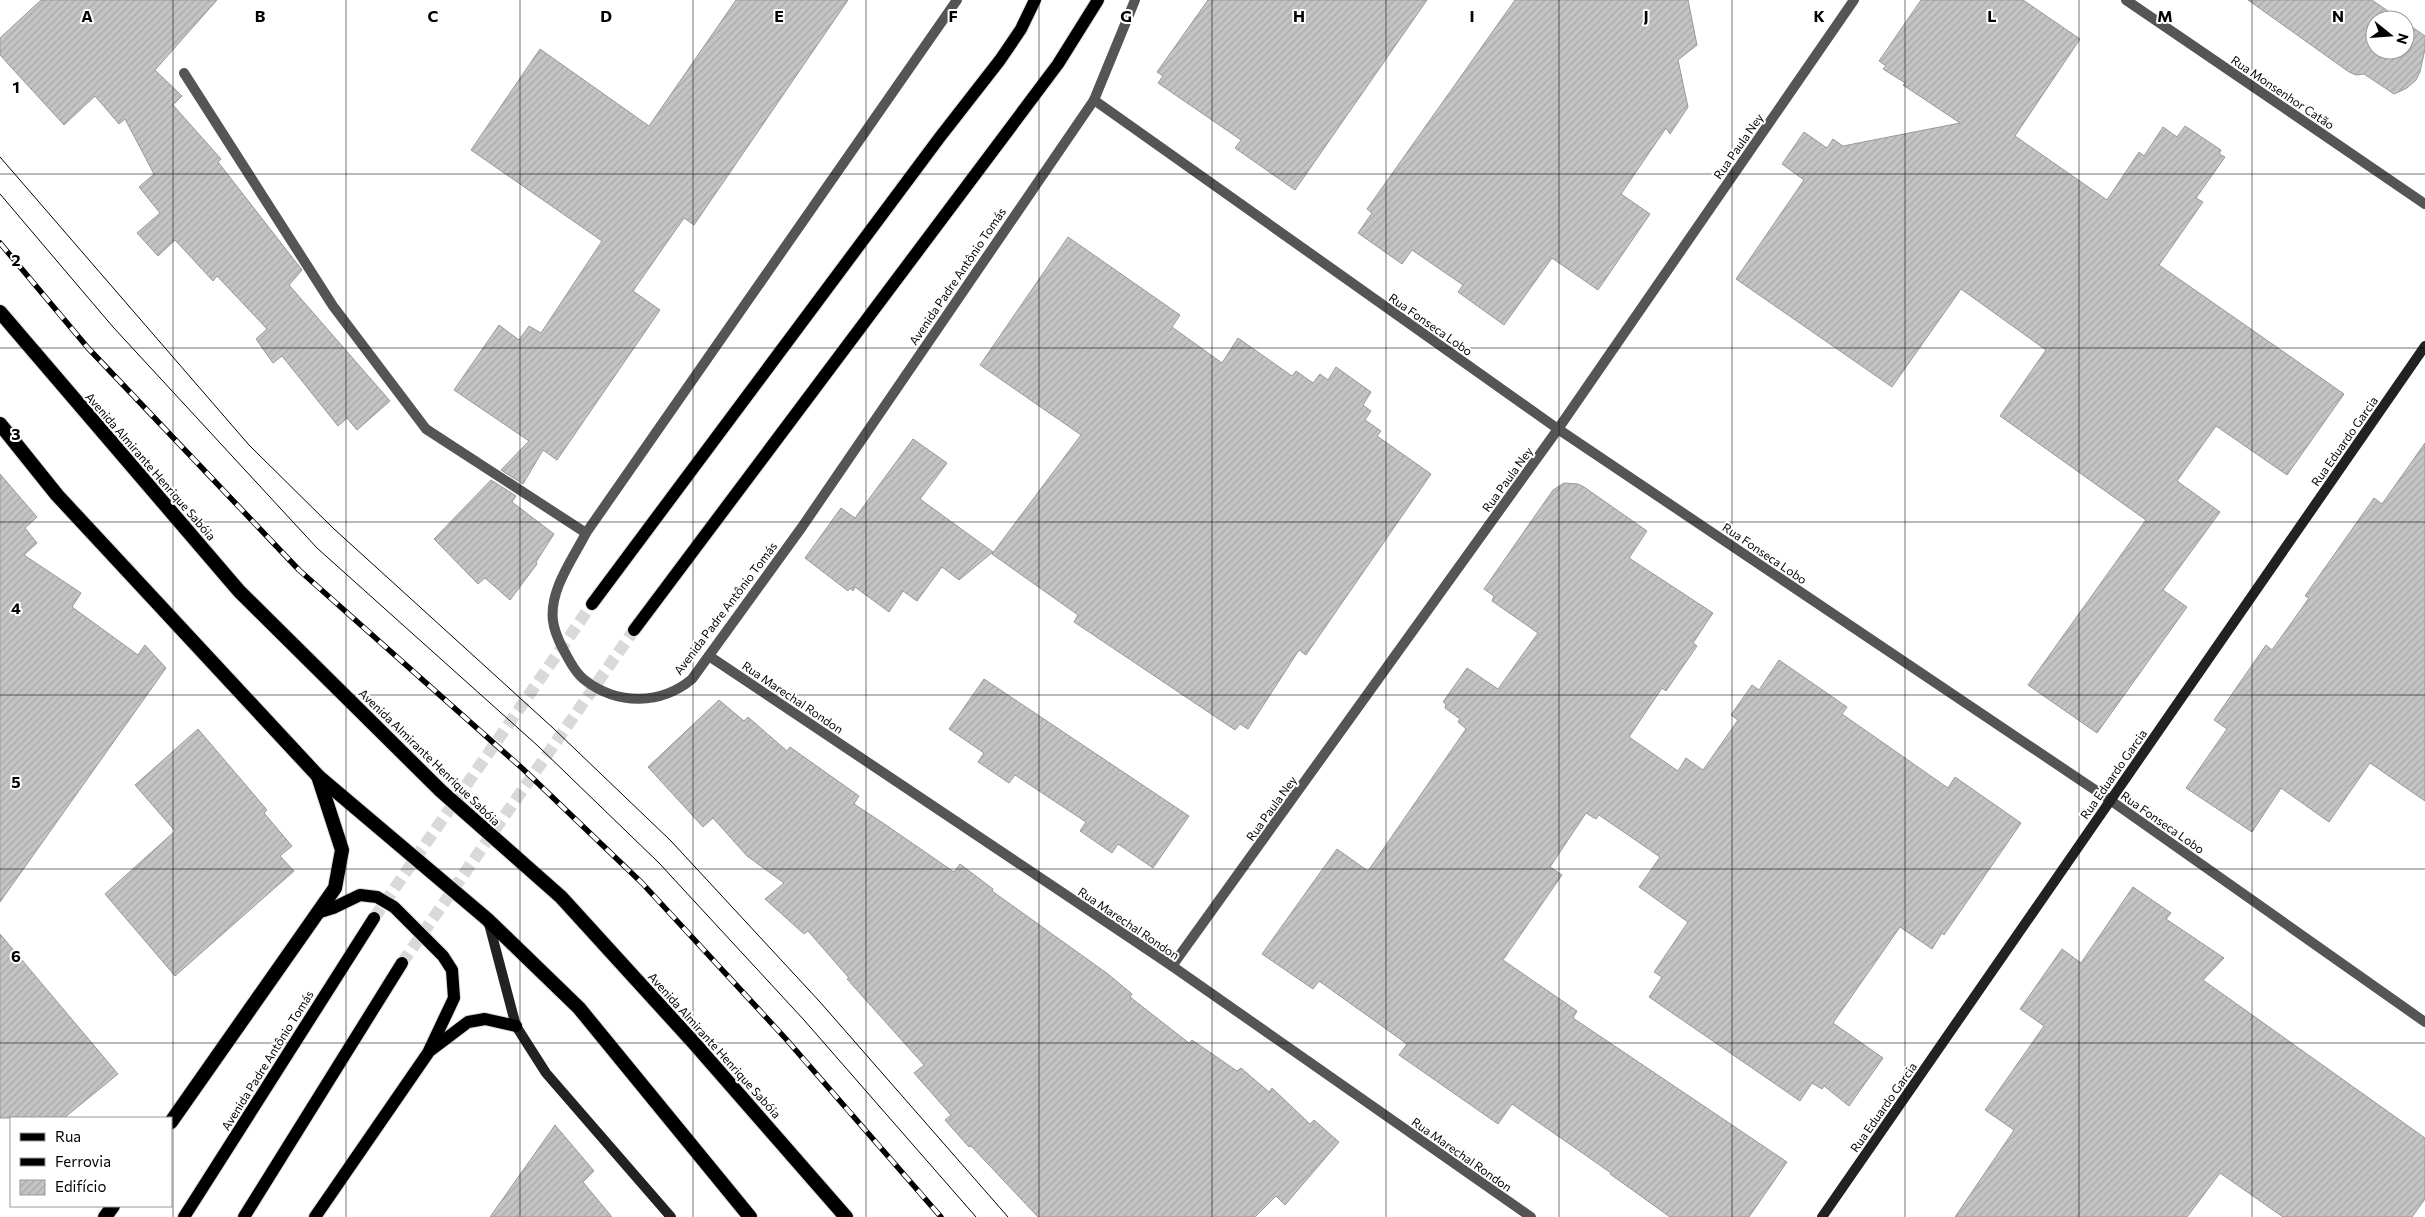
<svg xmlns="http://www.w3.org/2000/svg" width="2425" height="1217" viewBox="0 0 2425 1217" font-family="Commissioner,sans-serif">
<defs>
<pattern id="building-hatch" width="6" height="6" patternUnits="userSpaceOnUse" patternTransform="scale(1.25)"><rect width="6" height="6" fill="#c4c4c4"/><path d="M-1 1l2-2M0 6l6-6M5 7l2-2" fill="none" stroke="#a7a7a7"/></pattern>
</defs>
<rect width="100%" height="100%" fill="#fff"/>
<!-- building -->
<g fill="url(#building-hatch)" stroke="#999">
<path d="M41,0H217L155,70L182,96L173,105L221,159L218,162L302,270L289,285L390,401L357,430L347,418L338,426L282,356L273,363L256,339L267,329L217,276L213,281L175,240L158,256L137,233L160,213L139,187L154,174L125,119L119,124L95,96L64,125L0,55V38Z"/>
<path d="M736,0H848L694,225L684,218L633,291L660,310L557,460L543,450L523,484L501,470L529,441L454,390L499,325L519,340L529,326L541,333L602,241L471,150L540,49L649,126Z"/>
<path d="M1208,0H1427L1295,190L1235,148L1241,140L1158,83L1163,76L1157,72Z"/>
<path d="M1515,0H1688L1697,45L1678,60L1688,107L1670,134L1666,128L1621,194L1650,214L1598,290L1552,258L1504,325L1458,292L1463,285L1412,250L1402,264L1358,233L1372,213L1367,209Z"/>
<path d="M1921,0H2023L2080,39L2015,136L2107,200L2139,152L2144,156L2163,127L2177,137L2185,126L2221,150L2219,154L2225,157L2196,198L2203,202L2159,265L2344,394L2287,475L2216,426L2177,481L2220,512L2163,590L2187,607L2097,733L2028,685L2146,520L2000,416L2046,350L1961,289L1892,387L1736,279L1804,180L1782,164L1804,132L1827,148L1833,139L1843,146L1960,123L1903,85L1905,83L1883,69L1886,66L1879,61Z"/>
<path d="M2248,0H2372L2401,20H2375V50H2405V22L2425,36V49L2420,72L2416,80L2407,88L2394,94L2364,74L2356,75L2349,72Z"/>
<path d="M1068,237L1180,315L1172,327L1222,363L1238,338L1292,376L1296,371L1313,383L1320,374L1328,380L1336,367L1371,392L1363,405L1371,411L1365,420L1381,431L1377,436L1431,474L1306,655L1299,650L1248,729L1240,724L1235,730L1095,636L1074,622L1078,615L992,554L1081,435L980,365Z"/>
<path d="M913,439L947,463L920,499L993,552L959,580L942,567L917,601L903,591L889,612L855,587L853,591L850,588L848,591L805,558L841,508L855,518Z"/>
<path d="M2425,443V801L2370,763L2329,822L2281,788L2252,832L2186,788L2227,729L2214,720L2266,645L2272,650L2309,598L2305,596L2374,498L2382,504Z"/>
<path d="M0,474L37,517L25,528L37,543L24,555L81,593L72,607L138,655L145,645L166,668L0,902Z"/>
<path d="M491,480L516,496L512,502L554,534L536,562L537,564L510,600L485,578L478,584L434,539Z"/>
<path d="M1564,483L1578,484L1584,487L1647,531L1629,558L1713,613L1693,643L1697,646L1666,691L1662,688L1629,737L1678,771L1686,758L1703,770L1738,720L1731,715L1752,685L1759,690L1779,660L1847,707L1842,714L1948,788L1955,777L2021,823L1944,935L1942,933L1932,949L1900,927L1833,1023L1883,1058L1849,1106L1824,1086L1822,1089L1812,1083L1800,1101L1649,997L1662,977L1654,972L1688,922L1639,887L1660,857L1599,815L1596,819L1586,813L1550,867L1562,875L1503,960L1577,1011L1573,1018L1787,1162L1749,1217H1670L1610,1174L1611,1173L1512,1104L1498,1124L1399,1055L1407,1044L1319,981L1313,989L1262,954L1337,849L1368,871L1466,729L1458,722L1460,719L1445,708L1446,704L1443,702L1467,668L1498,689L1538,633L1492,601L1494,596L1484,589L1553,490Z"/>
<path d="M984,679L1189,816L1153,868L1118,844L1112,853L1080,831L1086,822L1015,775L1009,783L978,762L984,753L949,729Z"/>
<path d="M719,700L744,721L748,717L787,751L790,747L859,796L854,804L883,823L954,872L960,864L993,889L992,891L1108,974L1132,994L1130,997L1189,1043L1192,1040L1237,1071L1241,1068L1269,1092L1272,1088L1310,1124L1314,1120L1339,1142L1285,1205L1276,1196L1255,1217H1038L971,1146L969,1147L945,1120L951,1115L914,1073L924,1065L847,979L849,978L808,931L804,934L765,899L784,883L747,856L713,818L703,827L648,767Z"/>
<path d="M198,729L267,810L264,813L292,846L280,856L294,871L175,976L105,894L175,831L135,785Z"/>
<path d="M2133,887L2171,913L2166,919L2224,958L2203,980L2425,1138V1199L2412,1217H2283L2220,1173L2187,1217H1955L2014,1130L1985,1110L2044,1026L2020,1009L2062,949L2081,963Z"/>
<path d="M0,934L118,1074L64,1118H0Z"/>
<path d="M555,1125L594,1171L583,1182L612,1217H490Z"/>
</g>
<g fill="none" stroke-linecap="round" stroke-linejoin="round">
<!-- primary-tunnel -->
<g stroke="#d9d9d9" stroke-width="12" stroke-dasharray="12 6" stroke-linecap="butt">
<path d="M374,918L592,604"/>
<path d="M402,963L634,630"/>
</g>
<defs>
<g id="primary">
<path d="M592,604L940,137L1000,60L1021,29L1035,0"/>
<path d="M634,630L1058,64L1098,0"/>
<path d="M431,1050L468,1022L485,1019L516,1026"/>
<path d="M184,1217L374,918"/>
<path d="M244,1217L402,963"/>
<path d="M315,1217L428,1053L454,998L452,970L443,956L394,907L377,897L360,895L333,908L317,913"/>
</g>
<g id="trunk">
<path d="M0,312L239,591L441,791L561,897L694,1043L846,1217"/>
<path d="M0,424L57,495L318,776L487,919L579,1008L750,1217"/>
<path d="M171,1122L335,888L342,850L318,776"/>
<path d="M105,1217L113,1206"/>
</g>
</defs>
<!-- primary casing -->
<use href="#primary" stroke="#dbdbdb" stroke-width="14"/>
<!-- trunk casing -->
<use href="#trunk" stroke="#dbdbdb" stroke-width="16"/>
<!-- service -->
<path stroke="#555" stroke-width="10" d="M184,73L333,306L426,429L586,533"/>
<!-- minor -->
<g stroke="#555" stroke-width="10">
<path d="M1094,100L1558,429L2110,800L2425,1022"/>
<path d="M709,656L1172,966L1531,1217"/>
<path d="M1172,966L1558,429L1854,0"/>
</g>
<!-- tertiary -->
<g stroke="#555" stroke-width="10">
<path d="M957,0L586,533C573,559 549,590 553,621C554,629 558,639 562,647C568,658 575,673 586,681C618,705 661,705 692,679L802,527L1094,100L1135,0"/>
<path d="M2126,0L2425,204"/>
</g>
<!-- secondary -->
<g stroke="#222" stroke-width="10">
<path d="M488,920L516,1026L546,1073L671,1217"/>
<path d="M1822,1217L2425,346"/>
</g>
<!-- primary -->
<use href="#primary" stroke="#000" stroke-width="12"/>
<!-- trunk -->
<use href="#trunk" stroke="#000" stroke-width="14"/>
<!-- tram -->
<g stroke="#000" stroke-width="1">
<path d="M0,157L249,445L333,528L553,728L671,841L820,1002L1008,1217"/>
<path d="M0,194L113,327L317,548L538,746L659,863L804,1020L976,1217"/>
</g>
<defs>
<path id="rail" d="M0,243L88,348L299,570L523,769L642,883L786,1039L941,1217"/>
</defs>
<!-- rail casing -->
<use href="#rail" stroke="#000" stroke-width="5.5"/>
<!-- rail -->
<use href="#rail" stroke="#fff" stroke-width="4" stroke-dasharray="11" stroke-linecap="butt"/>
</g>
<!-- grid -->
<path fill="none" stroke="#000" stroke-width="1" stroke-opacity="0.55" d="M173,0V1217M346,0V1217M520,0V1217M693,0V1217M866,0V1217M1039,0V1217M1212,0V1217M1386,0V1217M1559,0V1217M1732,0V1217M1905,0V1217M2079,0V1217M2252,0V1217M0,174H2425M0,348H2425M0,522H2425M0,695H2425M0,869H2425M0,1043H2425"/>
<g text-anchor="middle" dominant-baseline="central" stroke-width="4" stroke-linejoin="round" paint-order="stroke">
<!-- street labels -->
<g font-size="12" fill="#000" stroke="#fff">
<text transform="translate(2283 92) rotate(34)">Rua Monsenhor Catão</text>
<text transform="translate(1738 146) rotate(-55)">Rua Paula Ney</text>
<text transform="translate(957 276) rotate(-56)">Avenida Padre Antônio Tomás</text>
<text transform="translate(1431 324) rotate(35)">Rua Fonseca Lobo</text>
<text transform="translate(2344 441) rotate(-55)">Rua Eduardo Garcia</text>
<text transform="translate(151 466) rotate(49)">Avenida Almirante Henrique Sabóia</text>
<text transform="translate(1507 479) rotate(-54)">Rua Paula Ney</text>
<text transform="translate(1765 553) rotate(34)">Rua Fonseca Lobo</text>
<text transform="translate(725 608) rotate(-53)">Avenida Padre Antônio Tomás</text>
<text transform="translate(793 697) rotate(34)">Rua Marechal Rondon</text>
<text transform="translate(430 757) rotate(44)">Avenida Almirante Henrique Sabóia</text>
<text transform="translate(2113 774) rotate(-55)">Rua Eduardo Garcia</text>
<text transform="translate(1271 808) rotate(-54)">Rua Paula Ney</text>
<text transform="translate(2163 822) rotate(35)">Rua Fonseca Lobo</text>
<text transform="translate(1129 923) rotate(34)">Rua Marechal Rondon</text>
<text transform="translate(715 1045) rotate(48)">Avenida Almirante Henrique Sabóia</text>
<text transform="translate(267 1060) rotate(-58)">Avenida Padre Antônio Tomás</text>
<text transform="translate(1883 1107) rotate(-55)">Rua Eduardo Garcia</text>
<text transform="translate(1462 1154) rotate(35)">Rua Marechal Rondon</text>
</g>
</g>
<g font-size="16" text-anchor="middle" font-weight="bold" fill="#000" stroke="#fff" stroke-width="4" stroke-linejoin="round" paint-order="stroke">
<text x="87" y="22">A</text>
<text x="260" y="22">B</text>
<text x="433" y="22">C</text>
<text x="606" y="22">D</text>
<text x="779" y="22">E</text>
<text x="953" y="22">F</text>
<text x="1126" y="22">G</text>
<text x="1299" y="22">H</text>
<text x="1472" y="22">I</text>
<text x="1646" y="22">J</text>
<text x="1819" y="22">K</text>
<text x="1992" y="22">L</text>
<text x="2165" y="22">M</text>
<text x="2338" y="22">N</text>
<text x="16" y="93">1</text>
<text x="16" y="266">2</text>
<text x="16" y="440">3</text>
<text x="16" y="614">4</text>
<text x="16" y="788">5</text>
<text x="16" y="962">6</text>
</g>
<!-- legend -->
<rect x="10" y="1117" width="162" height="90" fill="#ffffff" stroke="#999999"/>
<rect x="20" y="1133" width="25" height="8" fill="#000000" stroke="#999999"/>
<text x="55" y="1142" font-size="15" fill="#000000">Rua</text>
<rect x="20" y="1158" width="25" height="8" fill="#000000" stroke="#999999"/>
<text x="55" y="1167" font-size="15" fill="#000000">Ferrovia</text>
<rect x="20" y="1180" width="25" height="15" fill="url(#building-hatch)" stroke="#999999"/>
<text x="55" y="1192" font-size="15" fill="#000000">Edifício</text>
<!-- north arrow -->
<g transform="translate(2390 35) rotate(107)"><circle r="24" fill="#ffffff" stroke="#999999"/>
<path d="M0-4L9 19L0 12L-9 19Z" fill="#000000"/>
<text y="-8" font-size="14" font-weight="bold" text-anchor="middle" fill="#000000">N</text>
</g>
</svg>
